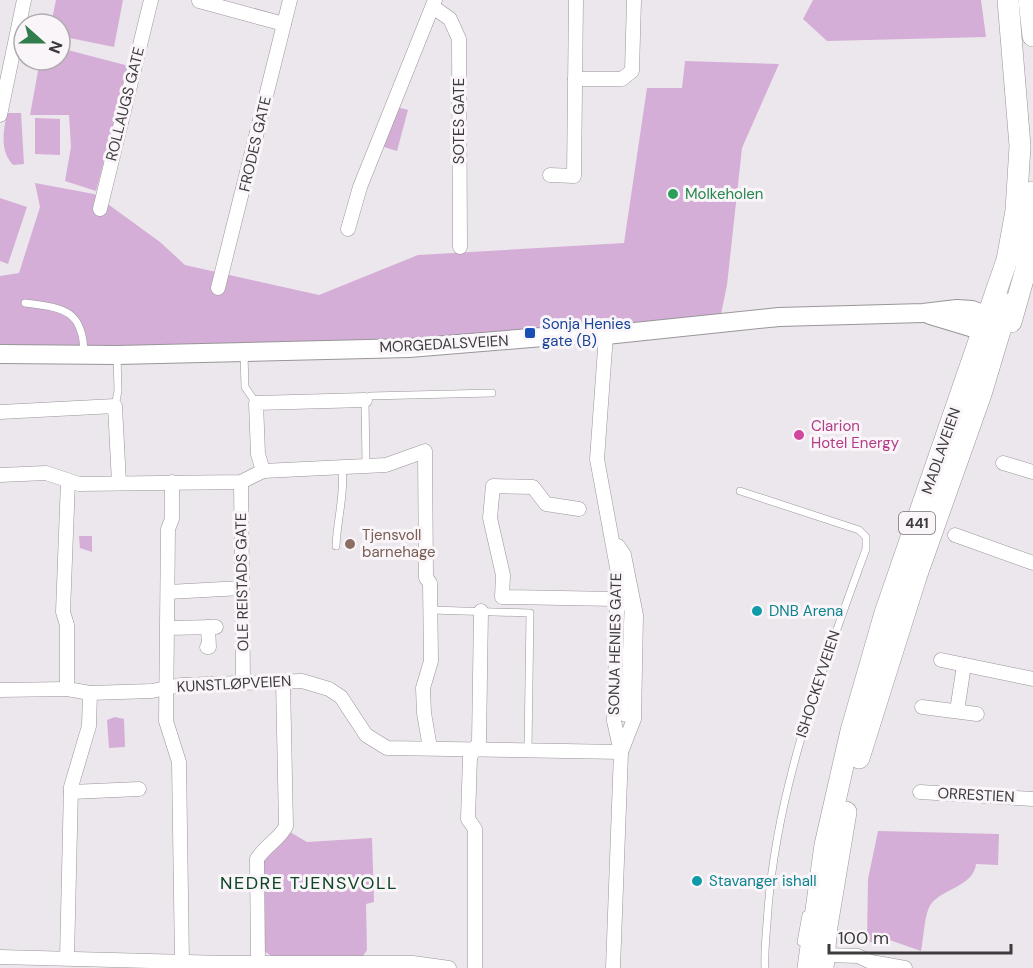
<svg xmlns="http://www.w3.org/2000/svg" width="1033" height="968" viewBox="0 0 1033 968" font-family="'DM Sans',sans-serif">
<rect width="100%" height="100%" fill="#ece7ec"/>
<!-- green -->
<g fill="#d4aed6">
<path d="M56,0H123L114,47L60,36V24H51Z"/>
<path d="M813,0H981L986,37L827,41L803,19Z"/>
<path d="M60,48L129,66L96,191L65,181L71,147L69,115H30L40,60H60Z"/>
<path d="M685,61L779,64L742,148L727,285L721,314L445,341L0,350V276L19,273L40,207L35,183L94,194L160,242L185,265L319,295L418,255L624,243L647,88H682Z"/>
<path d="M397,107L408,110L397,151L381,146Z"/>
<path d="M7,113H21L24,164L13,165C0,151 3,133 7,113Z"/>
<path d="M35,118L60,119V155L35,154Z"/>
<path d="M0,198L27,207L8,264L0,261Z"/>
<path d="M79,536H92V552L80,548Z"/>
<path d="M115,717L124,719L125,747L109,748L107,720Z"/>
<path d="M878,831L999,834L998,865L976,864C974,886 942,889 931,904C924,914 924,938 921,951L881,937L877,945L867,940L868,879Z"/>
<path d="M290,832L307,842L372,838L374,902L366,904L367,950L363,956L273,957L264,951L262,862Z"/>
</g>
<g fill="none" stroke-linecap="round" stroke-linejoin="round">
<defs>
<g id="lane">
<path d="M25,303C63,308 83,309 84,353"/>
<path d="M244,354L245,387L256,403"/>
<path d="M115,406L118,391L117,355"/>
<path d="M366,465L365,400L370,396L492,393"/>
<path d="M740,491L859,530L866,537V549C823,667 778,783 768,909C767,928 764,948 765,968"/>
<path d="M336,546C337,520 345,494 342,467"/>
<path d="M622,589L628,611L624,718"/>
<path d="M431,610L530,613L528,749"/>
<path d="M801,942L806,915"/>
</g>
<g id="street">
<path d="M199,1L284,24"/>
<path d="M433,7L450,19L459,39L460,247"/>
<path d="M575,79H622L632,71L634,0"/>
<path d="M0,115L24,0"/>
<path d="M550,175L574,176L576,0"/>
<path d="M100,209L151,0"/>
<path d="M348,229L360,187L435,0"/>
<path d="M218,288L290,0"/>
<path d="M606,335L597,459L618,573L614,721L621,752L613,968"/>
<path d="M0,412L115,406L119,483"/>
<path d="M1003,463L1033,472"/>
<path d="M263,471L258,454L256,403L365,400"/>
<path d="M0,475L46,473L79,484L241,482L263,471L386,465L425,451L426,578L430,583L431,661L423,688L424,713L430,748"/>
<path d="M172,482V519L168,529L166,721L179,762L182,961"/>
<path d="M241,482L243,681"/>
<path d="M579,509L546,504L533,487L493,486L490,518L503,575L502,597L616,599"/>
<path d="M955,535L1033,563"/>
<path d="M618,546L624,555L636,615L634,719L621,752"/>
<path d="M168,592L242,588"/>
<path d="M168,628L216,627"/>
<path d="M207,647H209L208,627"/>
<path d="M941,660L1033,679"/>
<path d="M67,689V625L63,612L68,481"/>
<path d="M0,690L67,689L90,693L152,691L181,685L302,681L329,689L341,697L366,735L387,748L621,752"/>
<path d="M922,707L977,714"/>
<path d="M957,711L964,665"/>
<path d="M71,792L139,789"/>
<path d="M920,792L1033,799"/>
<path d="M0,957L225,963H413L449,968"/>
<path d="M67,958L71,787L89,726L90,693"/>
<path d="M819,961L825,955L858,956L871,962L905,968"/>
<path d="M258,962L257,859C265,846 280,839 286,826L283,681"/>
<path d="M475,968V829L468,819L470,757L479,742L481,611"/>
</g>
<g id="secondary">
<path d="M930,315L983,331L995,328"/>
<path d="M0,354L117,355L409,348L567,335H606L779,317L923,313L957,309L972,310L988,316L996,324"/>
</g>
<g id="primary">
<path d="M1029,0L1033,36"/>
<path d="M1011,322L1026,269L1033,192"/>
<path d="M859,758L916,577L981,394L1008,304"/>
<path d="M808,968L825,845L851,731L885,613L1007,260L1016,211L1020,146L1008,0"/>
<path d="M823,968L827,926L846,812"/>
</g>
</defs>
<!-- lane casing -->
<use href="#lane" stroke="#999599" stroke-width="8"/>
<!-- street casing -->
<use href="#street" stroke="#999599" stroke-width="15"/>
<!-- secondary casing -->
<use href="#secondary" stroke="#999599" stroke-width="20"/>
<!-- primary casing -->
<use href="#primary" stroke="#999599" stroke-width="22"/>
<!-- lane -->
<use href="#lane" stroke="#fff" stroke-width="7"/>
<!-- street -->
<use href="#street" stroke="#fff" stroke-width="14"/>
<!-- secondary -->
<use href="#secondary" stroke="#fff" stroke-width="18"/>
<!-- primary -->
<use href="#primary" stroke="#fff" stroke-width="21"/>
</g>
<!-- markers -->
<circle fill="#2e9e5b" stroke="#f9f5f9" stroke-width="2" cx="673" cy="194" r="6"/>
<rect fill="#1a4fb4" stroke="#f9f5f9" stroke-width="2" x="524" y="327" width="12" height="12" rx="3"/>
<circle fill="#d1479c" stroke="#f9f5f9" stroke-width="2" cx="799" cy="435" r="6"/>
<circle fill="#8d6e63" stroke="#f9f5f9" stroke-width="2" cx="350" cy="544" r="6"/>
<g fill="#0f9aa8" stroke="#f9f5f9" stroke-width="2">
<circle cx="757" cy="611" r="6"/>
<circle cx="697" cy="881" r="6"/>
</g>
<g text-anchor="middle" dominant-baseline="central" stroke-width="6" stroke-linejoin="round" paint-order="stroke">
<!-- shield labels -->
<rect fill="#f9f5f9" stroke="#757375" stroke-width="1.5" x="899" y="512" width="36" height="22" rx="4.5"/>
<g font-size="14" font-weight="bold" fill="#3d3b3d">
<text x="917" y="523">441</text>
</g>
<!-- street labels -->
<g font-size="15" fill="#3d3b3d" stroke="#f9f5f9">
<text transform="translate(125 104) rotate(-76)">ROLLAUGS GATE</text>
<text transform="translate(459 121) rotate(-90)">SOTES GATE</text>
<text transform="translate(255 144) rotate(-77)">FRODES GATE</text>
<text transform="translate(444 344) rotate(-3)">MORGEDALSVEIEN</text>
<text transform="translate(941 451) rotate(-71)">MADLAVEIEN</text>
<text transform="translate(242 582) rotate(-91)">OLE REISTADS GATE</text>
<text transform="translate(615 644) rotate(-89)">SONJA HENIES GATE</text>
<text transform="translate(234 684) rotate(-3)">KUNSTLØPVEIEN</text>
<text transform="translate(818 684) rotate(-72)">ISHOCKEYVEIEN</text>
<text transform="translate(976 795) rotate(3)">ORRESTIEN</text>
</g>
<!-- leisure labels -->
<g font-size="15" fill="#27864d" stroke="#f9f5f9" text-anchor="start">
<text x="685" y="194">Molkeholen</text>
</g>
<!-- transit labels -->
<g font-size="15" fill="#164399" stroke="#f9f5f9" text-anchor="start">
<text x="542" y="324">Sonja Henies<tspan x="542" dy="17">gate (B)</tspan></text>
</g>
<!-- hotel labels -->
<g font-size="15" fill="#b23c85" stroke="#f9f5f9" text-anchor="start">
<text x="811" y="426">Clarion<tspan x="811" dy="17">Hotel Energy</tspan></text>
</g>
<!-- education labels -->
<g font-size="15" fill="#785e54" stroke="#f9f5f9" text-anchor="start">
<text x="362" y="535">Tjensvoll<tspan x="362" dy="17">barnehage</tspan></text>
</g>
<!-- culture labels -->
<g font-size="15" fill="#0d838f" stroke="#f9f5f9" text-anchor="start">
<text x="769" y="611">DNB Arena</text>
<text x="709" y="881">Stavanger ishall</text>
</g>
<!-- quarter labels -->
<g font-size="18" letter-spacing="1.5" fill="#0d4423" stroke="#f9f5f9">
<text x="309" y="883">NEDRE TJENSVOLL</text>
</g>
</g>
<!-- north arrow -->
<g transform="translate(42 42) rotate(111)"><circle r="28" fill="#f9f5f9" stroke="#aeabae" stroke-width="1.5"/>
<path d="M0-4.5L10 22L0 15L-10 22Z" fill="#317d4c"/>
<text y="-9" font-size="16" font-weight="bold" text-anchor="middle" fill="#3d3b3d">N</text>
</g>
<!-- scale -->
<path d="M829 944v9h182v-9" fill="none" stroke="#3d3b3d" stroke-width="3"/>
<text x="838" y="944" font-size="18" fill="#3d3b3d" stroke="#f9f5f9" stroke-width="4.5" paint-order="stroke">100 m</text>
</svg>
